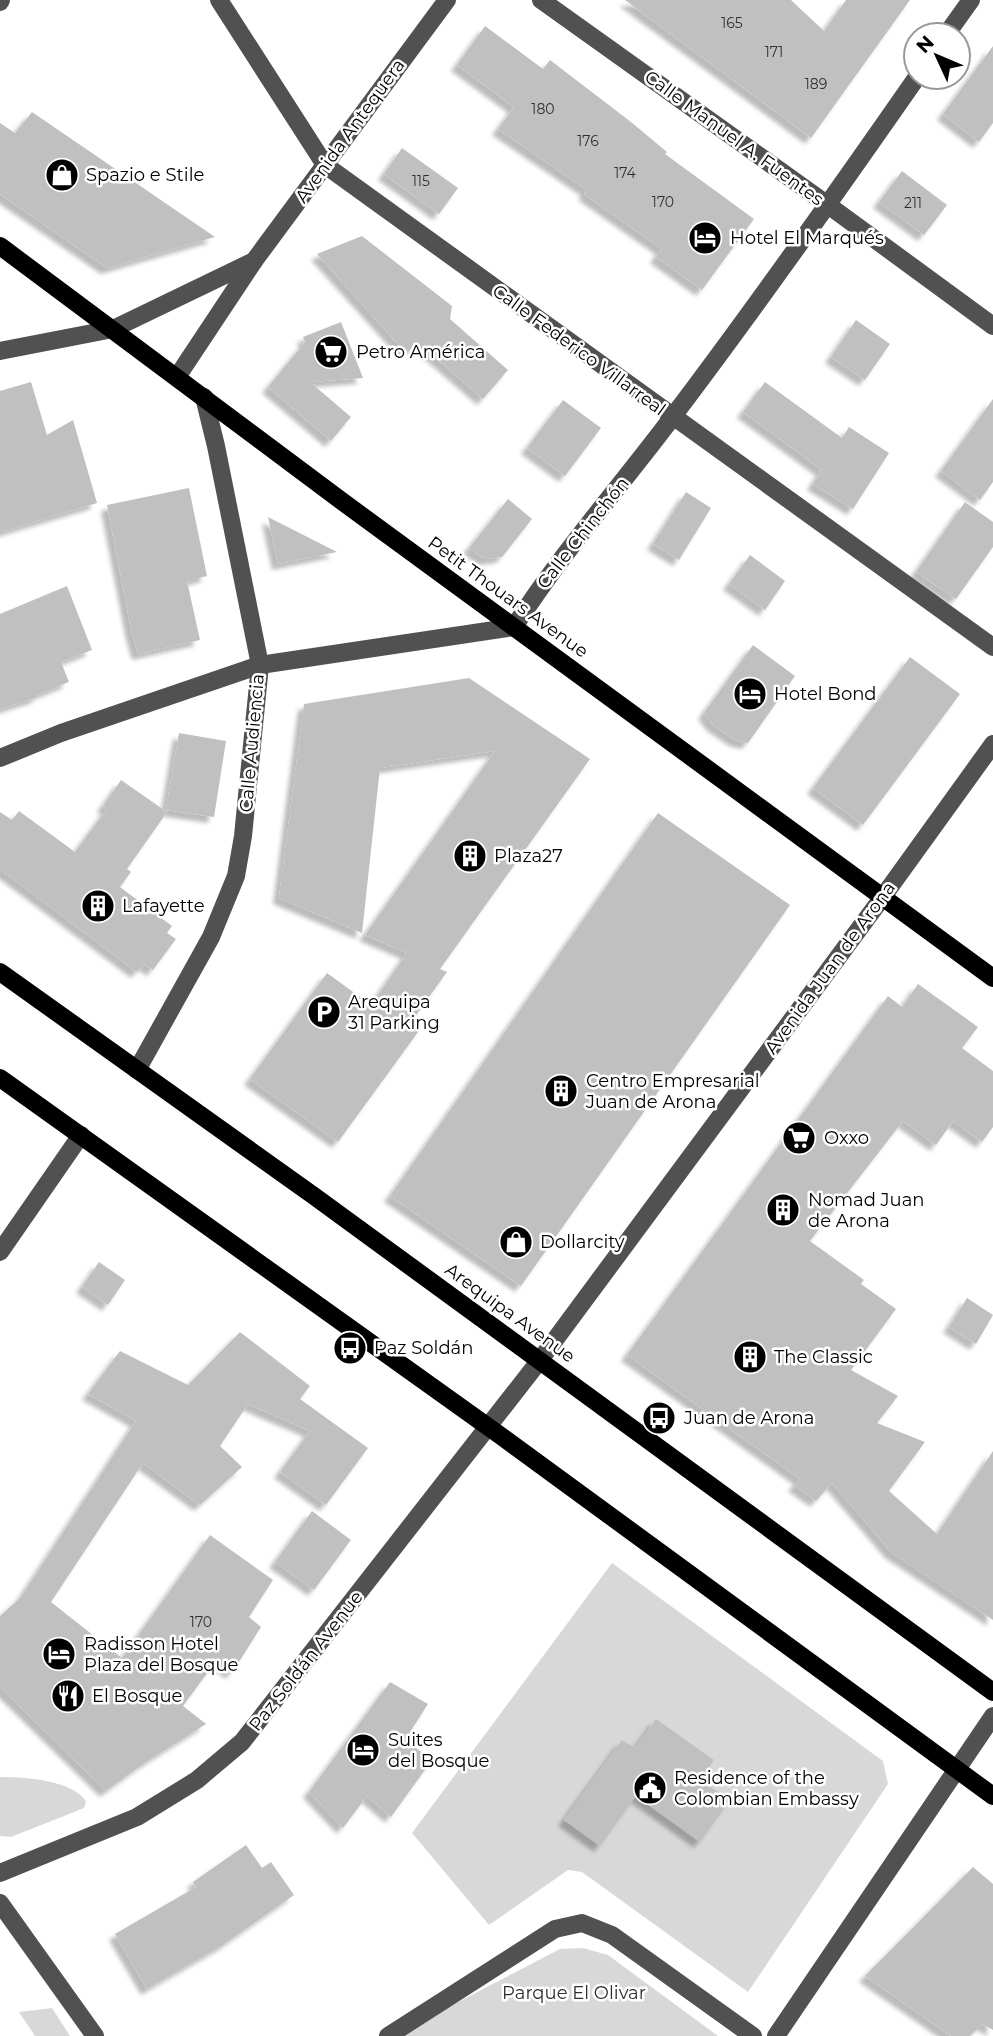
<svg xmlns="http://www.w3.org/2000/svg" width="993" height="2036" viewBox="0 0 993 2036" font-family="Montserrat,sans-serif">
<defs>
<filter id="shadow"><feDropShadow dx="-6" dy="6" stdDeviation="2" flood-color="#0004"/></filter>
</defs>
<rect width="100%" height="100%" fill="#fff"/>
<!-- green -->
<g fill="#d8d8d8">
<path d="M612,1563L883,1761L888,1784L748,1992L582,1872L568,1870L489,1925L412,1833Z"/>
<path d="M0,1777C23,1777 74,1780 86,1802L84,1808L11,1837L0,1836Z"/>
<path d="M583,1948L608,1955L718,2036H393L560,1949Z"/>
<path d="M52,2008L70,2036H35L19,2012Z"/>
</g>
<!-- building -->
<g fill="#c0c0c0" filter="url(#shadow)">
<path d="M625,0H791L824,31L846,0H910L811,138Z"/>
<path d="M485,26L543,69L550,60L631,122L667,152L665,154L754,219L702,290L656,257L662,249L584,194L587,190L498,129L514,107L457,65Z"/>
<path d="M993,46V123L979,142L943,114Z"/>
<path d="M32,112L215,237L107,268L0,194V123L15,133Z"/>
<path d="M402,148L458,188L439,214L384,174Z"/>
<path d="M902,171L947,205L924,235L879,202Z"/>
<path d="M362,236L452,306L450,319L508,370L483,399L420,344L405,352L317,254Z"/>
<path d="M856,320L890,344L865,380L831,357Z"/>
<path d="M341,322L363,378L310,382L351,417L331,441L268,387L305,342L303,337Z"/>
<path d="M31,382L47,435L73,420L97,503L0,532V391Z"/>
<path d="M765,382L842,438L849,427L889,453L853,509L813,484L822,470L743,412Z"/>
<path d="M993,399V482L980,500L941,471Z"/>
<path d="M563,400L601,428L565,476L527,448Z"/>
<path d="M189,488L207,576L187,581L200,640L138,654L132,634L107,505Z"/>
<path d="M686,492L711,508L679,560L653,544Z"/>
<path d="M508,499L532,519L502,557L484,559L469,548Z"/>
<path d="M965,502L993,522V547L956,599L916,572Z"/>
<path d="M268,517L337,552L278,564Z"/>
<path d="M750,555L785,581L765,610L729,584Z"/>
<path d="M67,586L92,650L61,662L69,682L37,695L38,697L0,709V614Z"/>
<path d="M753,645L795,676L748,743L735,740L713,725L704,713Z"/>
<path d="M910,657L960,694L863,825L813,788Z"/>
<path d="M469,678L590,759L440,969L447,972L411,1022L421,1028L338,1142L250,1079L327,973L371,1005L407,953L365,935L495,751L380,768L362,933L279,898L304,704Z"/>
<path d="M179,733L226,741L214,817L166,810Z"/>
<path d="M121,780L167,812L127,869L131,872L120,887L172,926L167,933L176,939L153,970L144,964L137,972L0,869V812L12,820L19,811L75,852L107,809L103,806Z"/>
<path d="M658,813L790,905L521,1286L390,1196Z"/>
<path d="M918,984L978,1027L962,1048L993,1071V1127L982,1142L953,1121L936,1145L903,1121L810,1241L864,1280L861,1284L896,1309L851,1370L898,1396L877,1423L925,1442L889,1491L937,1534L993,1451V1620L891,1552L832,1483L816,1501L794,1485L800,1479L627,1355L888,996L902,1007Z"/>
<path d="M99,1262L125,1280L108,1305L82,1287Z"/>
<path d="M967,1298L993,1315L976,1344L949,1327Z"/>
<path d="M240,1332L310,1386L300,1399L368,1448L326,1505L280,1472L310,1431L248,1404L220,1446L242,1467L200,1505L143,1463L51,1602L122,1658L210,1535L273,1580L249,1617L261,1627L232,1673L216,1661L183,1706L206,1724L143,1764L106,1791L0,1687V1616L21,1597L136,1421L88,1394L120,1351L188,1385Z"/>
<path d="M312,1511L351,1540L314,1590L275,1562Z"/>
<path d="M390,1682L428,1704L405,1740L432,1760L391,1817L367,1796L343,1828L309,1792Z"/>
<path d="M656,1719L714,1760L700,1780L730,1800L700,1842L636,1796L600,1846L564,1820L622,1740L635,1748Z"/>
<path d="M246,1845L262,1868L271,1862L294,1895L223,1945L147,1989L115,1934L196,1887L193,1882Z"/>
<path d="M973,1867L993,1884V2030L982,2024L970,2036H951L865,1976Z"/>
</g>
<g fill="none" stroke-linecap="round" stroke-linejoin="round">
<!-- minor -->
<g stroke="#515151" stroke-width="18">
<path d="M219,0L325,165L993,647"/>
<path d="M541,0L828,205L993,326"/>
<path d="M0,2L1,0"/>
<path d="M946,35L971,0"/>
<path d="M0,351L113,329L254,261"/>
<path d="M177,377L254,261L447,0"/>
<path d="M0,758L61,733L260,665L514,627C561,554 619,488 671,419C756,307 837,192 917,77"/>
<path d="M137,1070L211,937L236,876L243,836L260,665L216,446L204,397"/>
<path d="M0,1252L81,1135"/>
<path d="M0,1873L137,1817L197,1780L242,1742L540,1360L882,898L993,744"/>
<path d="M0,1903L95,2036"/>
<path d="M388,2036L555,1929L582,1923L612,1935L753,2036"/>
<path d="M776,2036L993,1716"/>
</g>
<!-- major -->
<g stroke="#000" stroke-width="18">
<path d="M0,246L343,502L993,978"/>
<path d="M0,972L314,1196L993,1692"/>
<path d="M0,1078L501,1436L993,1796"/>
</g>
</g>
<!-- icons -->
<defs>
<symbol id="shop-disc" viewBox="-11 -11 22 22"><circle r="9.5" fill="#000" stroke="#fff"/><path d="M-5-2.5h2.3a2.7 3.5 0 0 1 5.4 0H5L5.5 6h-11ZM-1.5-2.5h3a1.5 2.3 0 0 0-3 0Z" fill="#fff"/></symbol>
<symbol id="hotel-disc" viewBox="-11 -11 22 22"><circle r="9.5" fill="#000" stroke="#fff"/><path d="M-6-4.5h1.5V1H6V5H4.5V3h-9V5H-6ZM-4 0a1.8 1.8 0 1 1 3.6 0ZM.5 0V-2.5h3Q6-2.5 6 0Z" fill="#fff"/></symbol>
<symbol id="supermarket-disc" viewBox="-11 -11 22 22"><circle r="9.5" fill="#000" stroke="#fff"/><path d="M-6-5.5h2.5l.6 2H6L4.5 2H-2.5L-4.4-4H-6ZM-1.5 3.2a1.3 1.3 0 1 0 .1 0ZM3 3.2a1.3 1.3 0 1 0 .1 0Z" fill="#fff"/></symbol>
<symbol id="building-disc" viewBox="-11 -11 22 22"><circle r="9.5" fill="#000" stroke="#fff"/><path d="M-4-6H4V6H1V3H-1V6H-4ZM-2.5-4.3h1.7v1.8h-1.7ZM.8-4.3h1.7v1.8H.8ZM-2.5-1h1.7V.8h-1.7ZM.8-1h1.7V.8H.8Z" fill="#fff"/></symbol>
<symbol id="parking-disc" viewBox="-11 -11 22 22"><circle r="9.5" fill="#000" stroke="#fff"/><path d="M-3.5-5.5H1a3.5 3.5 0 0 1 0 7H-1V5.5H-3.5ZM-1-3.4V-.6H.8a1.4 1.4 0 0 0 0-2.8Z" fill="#fff"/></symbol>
<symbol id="bus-disc" viewBox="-11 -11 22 22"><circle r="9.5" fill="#000" stroke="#fff"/><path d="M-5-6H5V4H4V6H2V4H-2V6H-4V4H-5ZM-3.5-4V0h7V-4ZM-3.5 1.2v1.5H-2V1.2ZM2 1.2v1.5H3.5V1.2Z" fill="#fff"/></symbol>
<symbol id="restaurant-disc" viewBox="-11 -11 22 22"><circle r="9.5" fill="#000" stroke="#fff"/><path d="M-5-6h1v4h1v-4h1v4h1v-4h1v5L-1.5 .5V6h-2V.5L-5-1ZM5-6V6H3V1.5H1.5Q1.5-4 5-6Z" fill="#fff"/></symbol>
<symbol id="civic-disc" viewBox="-11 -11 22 22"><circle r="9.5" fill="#000" stroke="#fff"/><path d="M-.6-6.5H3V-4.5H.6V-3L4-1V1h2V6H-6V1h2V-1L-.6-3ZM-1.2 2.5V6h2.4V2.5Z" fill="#fff"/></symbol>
</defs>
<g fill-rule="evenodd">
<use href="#shop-disc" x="43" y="156" width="38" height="38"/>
<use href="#hotel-disc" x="686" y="219" width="38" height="38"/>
<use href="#supermarket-disc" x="312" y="333" width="38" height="38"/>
<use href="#hotel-disc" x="731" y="675" width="38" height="38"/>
<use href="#building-disc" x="451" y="837" width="38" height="38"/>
<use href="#building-disc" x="79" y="887" width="38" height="38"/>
<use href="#parking-disc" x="305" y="993" width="38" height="38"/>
<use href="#building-disc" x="542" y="1072" width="38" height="38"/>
<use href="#supermarket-disc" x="780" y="1119" width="38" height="38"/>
<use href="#building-disc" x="764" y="1191" width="38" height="38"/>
<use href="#shop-disc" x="497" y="1223" width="38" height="38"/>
<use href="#bus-disc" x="331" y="1329" width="38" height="38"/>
<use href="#building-disc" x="731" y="1338" width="38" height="38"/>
<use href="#bus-disc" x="640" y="1399" width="38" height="38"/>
<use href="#hotel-disc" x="40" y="1635" width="38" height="38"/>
<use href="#restaurant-disc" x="49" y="1677" width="38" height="38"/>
<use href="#hotel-disc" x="344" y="1731" width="38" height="38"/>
<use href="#civic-disc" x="631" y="1769" width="38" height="38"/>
</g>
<g text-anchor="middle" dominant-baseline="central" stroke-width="5" stroke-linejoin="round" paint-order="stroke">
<!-- number labels -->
<g font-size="14" fill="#303030">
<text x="732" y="23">165</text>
<text x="774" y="52">171</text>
<text x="816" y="84">189</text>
<text x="543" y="109">180</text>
<text x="588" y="141">176</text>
<text x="625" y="173">174</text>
<text x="421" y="181">115</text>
<text x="663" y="202">170</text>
<text x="913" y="203">211</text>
<text x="201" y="1622">170</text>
</g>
<!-- street labels -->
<g font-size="18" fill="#000" stroke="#fff">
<text transform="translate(350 131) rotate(-54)">Avenida Antequera</text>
<text transform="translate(734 138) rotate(36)">Calle Manuel A. Fuentes</text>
<text transform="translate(579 350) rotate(36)">Calle Federico Villarreal</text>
<text transform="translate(583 533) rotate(-52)">Calle Chinchón</text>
<text transform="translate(508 597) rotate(36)">Petit Thouars Avenue</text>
<text transform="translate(252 743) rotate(-85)">Calle Audiencia</text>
<text transform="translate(830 968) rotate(-54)">Avenida Juan de Arona</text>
<text transform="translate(510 1313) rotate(36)">Arequipa Avenue</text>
<text transform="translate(306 1661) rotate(-52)">Paz Soldán Avenue</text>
</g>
<!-- poi labels -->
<g font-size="18" fill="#000" stroke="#fff" text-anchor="start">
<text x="86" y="175">Spazio e Stile</text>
<text x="730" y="238">Hotel El Marqués</text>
<text x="356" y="352">Petro América</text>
<text x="774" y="694">Hotel Bond</text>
<text x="494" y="856">Plaza27</text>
<text x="122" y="906">Lafayette</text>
<text x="348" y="1002">Arequipa<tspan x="348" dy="21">31 Parking</tspan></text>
<text x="586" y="1081">Centro Empresarial<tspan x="586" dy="21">Juan de Arona</tspan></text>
<text x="824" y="1138">Oxxo</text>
<text x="808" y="1200">Nomad Juan<tspan x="808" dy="21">de Arona</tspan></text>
<text x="540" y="1242">Dollarcity</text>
<text x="374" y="1348">Paz Soldán</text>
<text x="774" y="1357">The Classic</text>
<text x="684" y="1418">Juan de Arona</text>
<text x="84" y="1644">Radisson Hotel<tspan x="84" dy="21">Plaza del Bosque</tspan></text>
<text x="92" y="1696">El Bosque</text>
<text x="388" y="1740">Suites<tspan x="388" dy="21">del Bosque</tspan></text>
<text x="674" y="1778">Residence of the<tspan x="674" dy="21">Colombian Embassy</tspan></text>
</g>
<!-- park labels -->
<g font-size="18" fill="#2f2f2f" stroke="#fff">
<text x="574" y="1993">Parque El Olivar</text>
</g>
</g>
<!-- north arrow -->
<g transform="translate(937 56) rotate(314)"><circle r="33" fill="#ffffff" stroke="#999999" stroke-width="2"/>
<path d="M0-5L12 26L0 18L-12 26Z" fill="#000000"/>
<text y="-10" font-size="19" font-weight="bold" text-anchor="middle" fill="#000000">N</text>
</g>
</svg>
